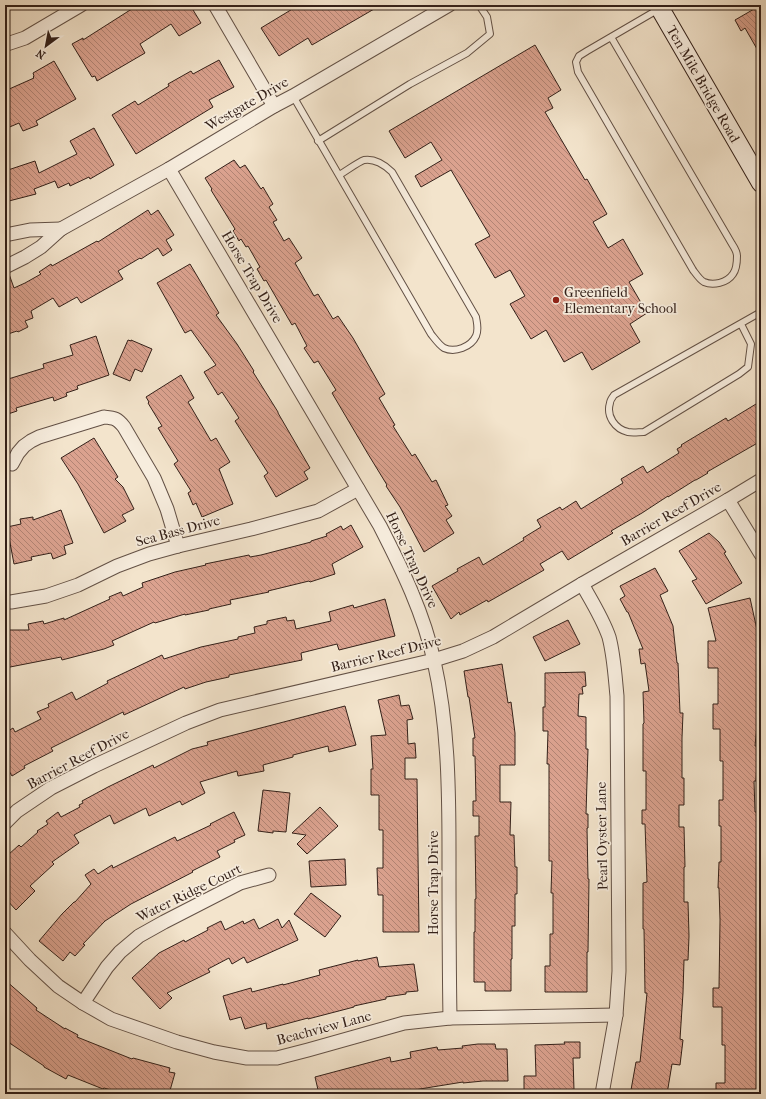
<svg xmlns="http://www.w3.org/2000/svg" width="766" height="1099" viewBox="0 0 766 1099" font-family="'IM FELL French Canon',serif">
<defs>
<pattern id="building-back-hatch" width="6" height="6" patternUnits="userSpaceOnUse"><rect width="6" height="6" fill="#dba28f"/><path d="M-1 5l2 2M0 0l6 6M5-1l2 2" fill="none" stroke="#b28474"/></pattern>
</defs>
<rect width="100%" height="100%" fill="#f3e4cc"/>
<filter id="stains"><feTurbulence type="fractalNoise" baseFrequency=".005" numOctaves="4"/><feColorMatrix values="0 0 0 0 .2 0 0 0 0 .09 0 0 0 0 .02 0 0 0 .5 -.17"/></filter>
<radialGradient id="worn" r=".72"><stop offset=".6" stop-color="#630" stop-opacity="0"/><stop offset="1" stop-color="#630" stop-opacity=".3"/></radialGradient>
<!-- building -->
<g fill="url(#building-back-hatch)" stroke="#332019">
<path d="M138,5H190L201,23L179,36L171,24L140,44L145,53L97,81L95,76L92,77L72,44L83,38V40Z"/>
<path d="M299,5H381L312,45L308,38L279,56L261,28Z"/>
<path d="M761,5V56L745,28L741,31L735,20Z"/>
<path d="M535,45L561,90L548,98L553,108L545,112L585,180L587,179L607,214L593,222L608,248L623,239L643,274L629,282L647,313L630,324L640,342L592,370L582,352L564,362L546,330L531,339L510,304L525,296L510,270L495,278L475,244L490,236L451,170L421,187L415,176L442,160L431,142L405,158L389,131Z"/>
<path d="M219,60L234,87L209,100L213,107L136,154L112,115L135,101L138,105L169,86L168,84L191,71L193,74Z"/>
<path d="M54,61L76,99L36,121L38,125L23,131L19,123L5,129V96L9,94L7,90L34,78L33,77L34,76L33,73Z"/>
<path d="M94,128L114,165L90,179L89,177L70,186L69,183L58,188L55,181L34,189L36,194L5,202V171L35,161L39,173L77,154L70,141Z"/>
<path d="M234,160L240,168L245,165L261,189L263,187L273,204L269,207L277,220L273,222L284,241L289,238L302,258L295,263L314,296L318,294L333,319L338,316L353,338L385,394L379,398L395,425L393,426L412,456L415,454L432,482L436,480L448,505L445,506L452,516L446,520L454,533L424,552L400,507L386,486L387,485L368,454L332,393L336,390L318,361L314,363L304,348L307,346L295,323L292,325L266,280L264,281L257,269L260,267L248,246L246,247L241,239L239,241L233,231L235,229L211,190L212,189L205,178Z"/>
<path d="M148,210L151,215L158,210L174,235L166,240L172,250L163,256L158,248L141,259L140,258L118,271L123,279L81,303L77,297L59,307L53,298L31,311L33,318L25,321L28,327L18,332L17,331L5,335V275L9,274L14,288L25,283L41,274L39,272L51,264L52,266L97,241L98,242Z"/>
<path d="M190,264L219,313L216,315L237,344L254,371L253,372L278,412V413L310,468L304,472L308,479L276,497L264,476L268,473L235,421L239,418L222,392L218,395L204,372L216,365L191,330L185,333L157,283Z"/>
<path d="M96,336L109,375L77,386L78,389L66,393L67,396L54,401L53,397L16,408L17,411L5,415V380L44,368L43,364L73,355L70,345Z"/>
<path d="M128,340L131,341V340L152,349L142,372L135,369L130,381L113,374Z"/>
<path d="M181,375L194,398L188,402L211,441L216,438L230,462L219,469L233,504L202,517L196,503L193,505L188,493L191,491L174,464L178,461L158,428L162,426L148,403L149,402L146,397Z"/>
<path d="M761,401V441L707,472L708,473L696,480H695L668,497V496L642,513L611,531L613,533L568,560L562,551L540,564L544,570L488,602L487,600L460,615L459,612L451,619L432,586L458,571L457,569L479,557L483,565L524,540L523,538L541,527L537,520L560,507L562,510L576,501L581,509L623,483L621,479L643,466L647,473L679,453L677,449L682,446L681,445L726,418L728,421Z"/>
<path d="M94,438L118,477L115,479L123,487L134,509L122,515L126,521L104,533L78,484L61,458Z"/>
<path d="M61,510L73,543L64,546L66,554L53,559L51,553L31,557L32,560L14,564L7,527L21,524L20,519L33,517V520Z"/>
<path d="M351,525L363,547L332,564L335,574L310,582L309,581L268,591L269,592L230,600L231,604L209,609V610L185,615V614L155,623L154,622L112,641L114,645L104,649L62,660L61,657L5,668V630H29L28,624L43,621L44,624L64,618V620L110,599L109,597L121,592L123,596L143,587L142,583L175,572L206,565L205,564L249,555L250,557L261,555L311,542V541L327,536L326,534L341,526L343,530Z"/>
<path d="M709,533L719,542L726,552L724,553L742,583L706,604L692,581L697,579L679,551Z"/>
<path d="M655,568L668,591L660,595L673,626L677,663H678L680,713H683L682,738V778H684V805H679V827H684L685,867H684V902H688L689,936L688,960H684L683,993L680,1039L683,1040L680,1065L672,1064L667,1094H656L631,1090L636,1062H640L644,1025L647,993H645L644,929H643V883L647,882L645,824H642V810H646V771H643V724L644,723L643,692L649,691L645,663L641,664L639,649H643L628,612H627L620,599L625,596L620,586Z"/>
<path d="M750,598L757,630V715H758L755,746H757V762L756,781H754L755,812H757V863H758V892L761,1032H759V1077H757L756,1094H716V1083H725V1045H722V1007H713V988H719L720,920L719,888H718L719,862H721V826H719V800H723V761H720V729H713V704H718V668H708V641H716L708,608Z"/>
<path d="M385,599L395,636L339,650L337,644L301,653L302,660L229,675V677L206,682L185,689L184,687L124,715L123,712L51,748L53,751L24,766L25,768L12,776L5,765V733L13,728L15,732L41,719L37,712L49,707L48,704L72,692L76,700L108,683L107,681L162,655L164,659L201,647L238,639V637L255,633L254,627L267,624V621L286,617L287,621L294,620L296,629L331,621L329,612L353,605L354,608Z"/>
<path d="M568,620L580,644L545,661L533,637Z"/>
<path d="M502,664L508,703L511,702L515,733V765H500V802H511L510,835H514L515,867H517V894H515V926H512V959H511V991H485V982H474V932H475V899H476L475,836H479V816H473V801H476L475,756H473V738H475L469,697H468L464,671Z"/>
<path d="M585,672L586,686L582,687L583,694H579L578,716L586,717V749H588L586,814H588V828H587L588,879H589L588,952H587V992H545V966H550V934H553V893H551L552,861H549V764H547L548,731H543V707H545V673Z"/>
<path d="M399,695L401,706L409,705L413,719L407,720L408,744L415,743L416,758H405V779H417L419,932H383V895H378L377,868H383V830H379V795H371V769H373L371,736L386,735L378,700Z"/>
<path d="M345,706L356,745L329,752L328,746L293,755V757L263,765L264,771L238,776L237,771L200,782L205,793L182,805L180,801L149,816L146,808L114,824L110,815L74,835L79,843L52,862L54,864L30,886L35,891L16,910L5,898V861L10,856L8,855L19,845L21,847L38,832L37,831L48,824L46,821L58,812L61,817L80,807L79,805L83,803L82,801L108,787L153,765L154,768L192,749L208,745L207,742Z"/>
<path d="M263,790L290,793L286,832L273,831V833L258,831Z"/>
<path d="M320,807L338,826L307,854L297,844L306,835L292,833Z"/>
<path d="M234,812L245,835L234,840L235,842L217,851L220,857L192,871L193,872L131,904L105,921L83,944L85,945L75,956L70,952L63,961L39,941L62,914L74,902H75L91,884L85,875L94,869L98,874L112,865L113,868L175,837L177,841L211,825L210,824Z"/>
<path d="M345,859L346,885L311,887L309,861Z"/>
<path d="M311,893L341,916L325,937L294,914Z"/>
<path d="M254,919L259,929L278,919L282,928L289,920L298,940L247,963L244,957L232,964L229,958L208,969L210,972L167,993L172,998L160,1009L132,978L159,953L184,940L185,942L208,930L207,928L221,921L225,930L243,921L244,924Z"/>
<path d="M377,957L379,967L414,964L418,991L406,992V994L386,997V999L354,1006V1007L308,1019V1018L267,1029L266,1023L245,1029L241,1017L230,1020L223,996L251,988L252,992L283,984V985L320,975L319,970L358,960V961Z"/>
<path d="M5,980L37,1008L36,1010L65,1029V1028L78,1035L77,1037L132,1059L133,1058L170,1068L169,1072L175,1073L169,1094H125L104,1088L103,1089L68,1075L66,1079L44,1067V1066L5,1040Z"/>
<path d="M564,1042H580V1058H573L574,1090H571V1094H524V1076H536L535,1045L565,1044Z"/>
<path d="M478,1044H495L496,1049H507L508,1081H483L463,1083V1082L389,1094H319L315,1077L390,1057L391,1062L411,1058L410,1052L437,1047L438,1050L463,1048L462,1046Z"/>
</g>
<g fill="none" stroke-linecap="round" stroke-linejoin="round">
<defs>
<g id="lane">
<path d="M611,37L732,244C734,247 737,252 737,256C737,261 736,270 733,274C727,283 713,286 704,282C700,280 696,274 693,270L578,72L576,62L579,56L587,51L659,9"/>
<path d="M293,96L431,334C435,339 439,345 444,348C455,353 471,347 476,336C479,329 477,324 476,317L392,172C385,165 374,158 364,160C358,162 345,172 339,175"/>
<path d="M318,141L410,84L467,53L490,34L487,17L479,5"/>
<path d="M741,324L751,344L748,367L739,374L644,432C639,432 633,433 628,432C615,429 606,416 610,403C610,400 613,397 614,395L761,312"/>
</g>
<g id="street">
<path d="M215,5L274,106"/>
<path d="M5,44H7L25,38L81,5"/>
<path d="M169,169L380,526C402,569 424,614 434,661C448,723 449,787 449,851C449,907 449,962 450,1018"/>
<path d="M5,235L30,230L61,229"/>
<path d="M5,267L25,257L41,247L61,229L169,169L274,106L293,96L449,5"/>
<path d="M12,464L18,453L24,446L31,441L39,437L104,417C114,418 117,418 124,427L154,478L167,509L178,546"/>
<path d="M728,500L761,554"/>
<path d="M582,584C591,600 603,619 609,637C614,656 615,676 617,696L619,971L616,1015L602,1094"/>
<path d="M5,602H11L46,596L78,585L117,566L149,554L178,546L251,529L318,511L358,489"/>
<path d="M5,823L17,811L51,788L94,766L186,723L220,710L434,660L463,651L493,637L582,584L728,500L761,480"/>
<path d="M5,933L30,960L58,986L83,1003L111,1019L177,1042L214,1052L247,1058H277L308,1050L404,1023L450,1018L616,1015"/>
<path d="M83,1003L107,967L120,952L139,936L164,922L240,883L269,875"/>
</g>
<path id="secondary" d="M658,5L761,183"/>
</defs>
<!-- lane casing -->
<use href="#lane" stroke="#635146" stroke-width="8"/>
<!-- street casing -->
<use href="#street" stroke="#635146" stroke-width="15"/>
<!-- secondary casing -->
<use href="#secondary" stroke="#332019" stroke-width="20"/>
<!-- lane -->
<use href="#lane" stroke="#f7edde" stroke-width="6"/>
<!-- street -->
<use href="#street" stroke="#f7edde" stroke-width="13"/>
<!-- secondary -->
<use href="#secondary" stroke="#f7edde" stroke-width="18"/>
</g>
<!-- markers -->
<circle fill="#8f2418" stroke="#f7edde" stroke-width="1.5" cx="556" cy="300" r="4"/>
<g text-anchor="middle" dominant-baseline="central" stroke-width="3.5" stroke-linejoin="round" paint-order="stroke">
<!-- street labels -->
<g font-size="14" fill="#332019" stroke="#f7edde">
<text transform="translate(703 84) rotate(60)">Ten Mile Bridge Road</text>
<text transform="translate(247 104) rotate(-30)">Westgate Drive</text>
<text transform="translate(252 277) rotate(59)">Horse Trap Drive</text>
<text transform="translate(671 514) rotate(-30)">Barrier Reef Drive</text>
<text transform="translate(178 531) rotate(-15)">Sea Bass Drive</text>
<text transform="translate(412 560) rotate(65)">Horse Trap Drive</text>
<text transform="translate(386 654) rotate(-14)">Barrier Reef Drive</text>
<text transform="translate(78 759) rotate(-28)">Barrier Reef Drive</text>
<text transform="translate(602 836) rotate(-91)">Pearl Oyster Lane</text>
<text transform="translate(433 883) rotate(-90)">Horse Trap Drive</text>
<text transform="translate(189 893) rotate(-26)">Water Ridge Court</text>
<text transform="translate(324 1028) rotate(-15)">Beachview Lane</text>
</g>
<!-- poi labels -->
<g font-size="14" fill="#332019" stroke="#f7edde" text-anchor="start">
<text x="564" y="292">Greenfield<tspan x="564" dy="16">Elementary School</tspan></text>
</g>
</g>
<!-- margin -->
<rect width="766" height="1099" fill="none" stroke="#f3e4cc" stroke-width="20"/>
<rect x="6" y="6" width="754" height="1087" fill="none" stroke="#332019" stroke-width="2"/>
<rect x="10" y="10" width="746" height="1079" fill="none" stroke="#332019"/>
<!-- north arrow -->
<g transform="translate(46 46) rotate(212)" stroke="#f7edde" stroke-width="3" paint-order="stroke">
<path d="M0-3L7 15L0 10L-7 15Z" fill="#332019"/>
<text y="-6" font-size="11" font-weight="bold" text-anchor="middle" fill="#332019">N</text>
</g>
<rect width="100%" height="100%" filter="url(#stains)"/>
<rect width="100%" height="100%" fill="url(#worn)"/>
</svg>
